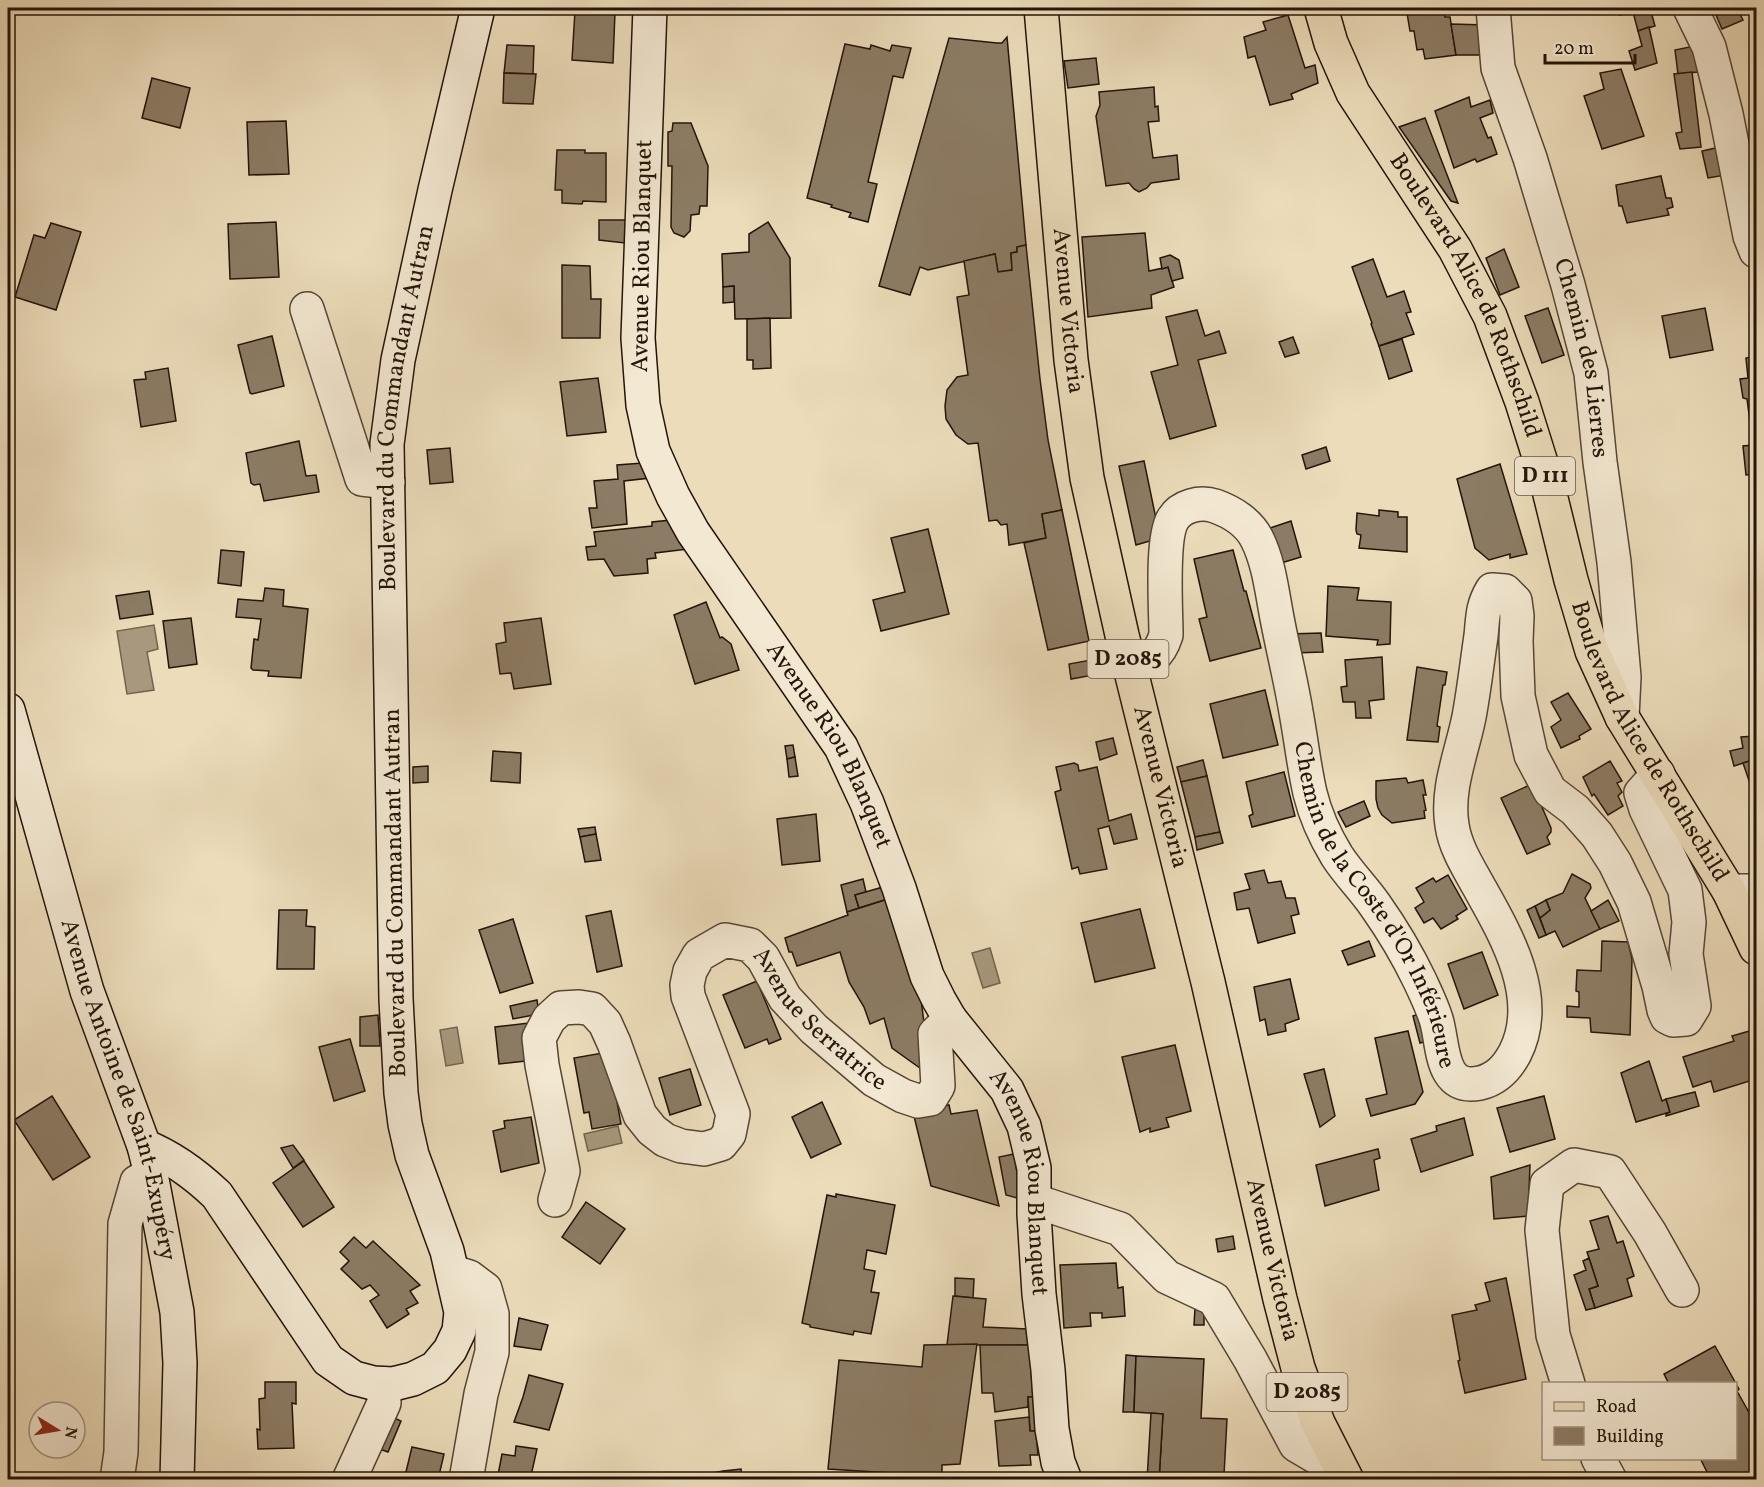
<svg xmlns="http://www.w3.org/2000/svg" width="1764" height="1487" viewBox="0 0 1764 1487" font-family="Vollkorn,serif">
<rect width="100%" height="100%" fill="#ecdcba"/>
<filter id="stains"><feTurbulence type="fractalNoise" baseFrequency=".00333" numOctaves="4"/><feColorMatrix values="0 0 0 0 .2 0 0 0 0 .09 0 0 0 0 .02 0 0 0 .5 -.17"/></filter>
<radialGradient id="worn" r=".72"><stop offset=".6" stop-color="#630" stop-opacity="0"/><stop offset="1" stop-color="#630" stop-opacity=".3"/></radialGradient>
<!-- water -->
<g fill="#a8987d" stroke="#73634e" stroke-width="1.5">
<path d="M154,625L158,649L147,652L154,690L127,694L117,631Z"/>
<path d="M990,948L1000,983L983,988L972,953Z"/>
<path d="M457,1027L463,1063L446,1066L440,1030Z"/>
<path d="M618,1126L622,1143L588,1151L584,1134Z"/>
</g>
<!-- building -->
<g fill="#8c7c65" stroke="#231408" stroke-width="1.5">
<path d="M615,8H632V13L615,12Z"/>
<path d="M1411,8H1446H1443L1445,17H1450L1456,55L1425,59L1423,49L1417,50L1414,31H1410L1407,13L1412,12Z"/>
<path d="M1618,8H1643L1620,15Z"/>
<path d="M1643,8H1650L1655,26L1638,31L1633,12Z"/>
<path d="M1713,8H1737L1743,20L1722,29Z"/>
<path d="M575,11L615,12L613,63L572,60Z"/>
<path d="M1288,15L1305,68L1315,65L1318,83L1291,94L1293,99L1270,105L1255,56L1248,58L1244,37L1266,30L1263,22Z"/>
<path d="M1451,24L1485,25L1489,55H1456Z"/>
<path d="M1649,27L1657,63L1635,70L1629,51L1642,46L1638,31Z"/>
<path d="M1007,37L1026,245L1017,247V252L1011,253L1012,270L998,272L995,254L928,270L920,267L910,295L879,286L949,38L997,43H1002Z"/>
<path d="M845,44L870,49L871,45L890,51L892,45L911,48L903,78L893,76L868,182L877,184L868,222L849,217L851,213L831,207L832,205L807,198Z"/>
<path d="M507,45L534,46L533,74L504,73Z"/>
<path d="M1699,45L1708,71L1678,74L1675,50Z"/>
<path d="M1096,58L1099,84L1068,88L1064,61Z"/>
<path d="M1621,69L1644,136L1602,149L1584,96L1604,89L1600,73Z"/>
<path d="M1692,72L1701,147L1680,149L1676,133L1682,132L1674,74Z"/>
<path d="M504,73L536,74L533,104L503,103Z"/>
<path d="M152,78L190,88L180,128L142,118Z"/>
<path d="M1154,87L1155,107L1158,106L1159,121L1148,122L1153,158L1177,155L1179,179L1151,183L1147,188L1139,192L1134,189L1129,183L1106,186L1096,116L1100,105L1099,92Z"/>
<path d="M1469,97L1471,107L1490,100L1493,113L1480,118L1488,138L1491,137L1497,154L1477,162L1475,159L1454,168L1435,111Z"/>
<path d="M1425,118L1458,203L1451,201L1399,127Z"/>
<path d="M286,121L289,174L249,175L247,122Z"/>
<path d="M673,123H691L708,166L707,206H700L699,214L691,215L690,231L684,237L674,233L671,227L672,166H668V132L672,131Z"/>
<path d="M1720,147L1726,175L1708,178L1702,151Z"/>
<path d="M557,150H585V153H606V202L583,201L582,204L562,203V190H555Z"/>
<path d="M1661,176L1666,198H1671L1673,207L1667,209L1669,215L1627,223L1622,206H1619L1616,185Z"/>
<path d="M599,220H626L625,243L599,240Z"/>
<path d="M276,222L279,277L230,279L228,224Z"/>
<path d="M768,222L790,258L791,318L735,319L734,286L723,287L722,254L749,252V234Z"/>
<path d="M51,223L81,232L56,310L15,297L34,235L45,238Z"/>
<path d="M1145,233L1149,271L1168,267L1174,287L1151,295L1152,308L1088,317L1082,237Z"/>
<path d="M1026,245L1040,379L1048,440L1062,510L1042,514L1046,538L1009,545L1007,524L1001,525L997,520L989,521L978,443L968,444L956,435L946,419L945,406L947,390L957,377L968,375L957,297L969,295L964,261L995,254L998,272L1012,270L1011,253L1017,252V247Z"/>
<path d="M1504,249L1519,287L1500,295L1486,258Z"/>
<path d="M1170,255L1179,260L1183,278L1172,281L1168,267L1162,269L1160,258Z"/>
<path d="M1373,259L1387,297L1404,291L1411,312L1406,313L1414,334L1379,346L1371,324L1372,323L1352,267Z"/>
<path d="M562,265L590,266L591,299H601L600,338H562Z"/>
<path d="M734,286V302L723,303V287Z"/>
<path d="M1548,308L1564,355L1542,363L1525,316Z"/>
<path d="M1705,308L1713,350L1670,358L1662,316Z"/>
<path d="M1197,310L1205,336L1219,331L1226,353L1198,360L1216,426L1170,439L1151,372L1178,365L1166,317Z"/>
<path d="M770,318L771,368L753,369V360H747V319Z"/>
<path d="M272,336L284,386L252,394L250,393L238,345Z"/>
<path d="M1293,337L1299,353L1285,357L1279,342Z"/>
<path d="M1402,339L1412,371L1389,379L1379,346Z"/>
<path d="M1756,356V474L1746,475L1743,446L1753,445L1747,399L1743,398L1740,379L1748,378L1746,358Z"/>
<path d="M168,368L176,421L141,427L134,380L146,379L145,372Z"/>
<path d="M598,378L606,432L567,436L560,382Z"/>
<path d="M299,441L306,476L316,475L319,492L264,501L260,484L254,485L251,483L246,453Z"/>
<path d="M1326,447L1330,461L1306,469L1302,455Z"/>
<path d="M450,448L453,482L430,484L427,450Z"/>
<path d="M1144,461L1160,538L1136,545L1119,466Z"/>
<path d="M643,463L650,478L624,481L627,524L592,528L589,508H597L594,481L618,479L617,465Z"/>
<path d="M1500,464L1527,554L1510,558V554L1489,560L1475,548L1457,479Z"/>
<path d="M1062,510L1089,641L1048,650L1024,543L1046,538L1042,514Z"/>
<path d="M1379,510L1398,512V517H1407V552L1359,548L1361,535L1357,534L1356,530L1357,513L1379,516Z"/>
<path d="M671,520L689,549L655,553L656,558L647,559L648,573L614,576L604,559L588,560L586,547L596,546L594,532L652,526V522Z"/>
<path d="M1291,521L1301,557L1281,563L1270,528Z"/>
<path d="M928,529L949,614L881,631L873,600L905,592L891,538Z"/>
<path d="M221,550L244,552L241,586L218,583Z"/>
<path d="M1233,550L1244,591H1246L1261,648L1210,661L1199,619L1207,617L1194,559Z"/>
<path d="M1328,586L1359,588L1357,600L1391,602L1390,644L1377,645L1378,640L1326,636Z"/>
<path d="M265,588L284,590L283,606L308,609L301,678L268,676L269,671L253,670L251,668L254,639L258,640L261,619L236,617L238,599L263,601Z"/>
<path d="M149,591L153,614L120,619L116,596Z"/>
<path d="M706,602L720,638L722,637L731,644L739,670L695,684L674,615Z"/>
<path d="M191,618L197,664L169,668L163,621Z"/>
<path d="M541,618L551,684L514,689L511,673L500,674L496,644L506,642L504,623Z"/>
<path d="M1321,633L1323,652L1293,653L1289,634Z"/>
<path d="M1382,657L1384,699L1369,701L1371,718H1356L1355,702H1343L1341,687L1347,686L1345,660Z"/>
<path d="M1096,659L1099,674L1071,679L1069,664Z"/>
<path d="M1417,667L1447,672L1445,685H1443L1437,726L1440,727L1438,742L1407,740Z"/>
<path d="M1265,690L1278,745L1223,758L1210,704Z"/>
<path d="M1568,693L1591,729L1579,736L1580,739L1561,748L1551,727L1561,720L1551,702Z"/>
<path d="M1756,736V759L1734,766L1730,751L1743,748L1741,737Z"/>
<path d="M1113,738L1117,754L1100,760L1096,742Z"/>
<path d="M793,745L795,757L787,759L785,746Z"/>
<path d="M493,751L521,753L520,783L491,781Z"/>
<path d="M795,757L798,776L789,777L787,759Z"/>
<path d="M1756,759V801L1743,763Z"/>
<path d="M1203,760L1207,776L1181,782L1177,767Z"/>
<path d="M1610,761L1622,781L1617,783L1622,792L1618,796L1623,806L1608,815L1594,794L1592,796L1583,777Z"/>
<path d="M1074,763L1078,765L1079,771L1097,767L1109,821L1131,814L1137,839L1114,844L1109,826L1098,829L1107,869L1080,874L1078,867L1072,869L1055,792L1061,790L1056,767Z"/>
<path d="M428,766V782L413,783V767Z"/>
<path d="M1284,772L1295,816L1252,827L1249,816L1253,814L1246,782Z"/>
<path d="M1207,776L1220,832L1195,837L1181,782Z"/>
<path d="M1406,778L1408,783L1423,780L1426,795H1423L1426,810L1424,811L1425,818L1392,823L1382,815L1378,808L1376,799V781Z"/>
<path d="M1532,784L1551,828V832L1547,837L1550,844L1527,854L1501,798Z"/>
<path d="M1364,801L1370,816L1346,827L1338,812Z"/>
<path d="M816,814L820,861L782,865L777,819Z"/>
<path d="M595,827L596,834L580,837L578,829Z"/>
<path d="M1220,832L1223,843L1197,850L1195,837Z"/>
<path d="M596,834L601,860L585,862L580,837Z"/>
<path d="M1264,870L1268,883L1281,881L1286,898H1295L1299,914L1291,916L1295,933L1258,943L1249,908L1237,910L1234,893L1250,889L1245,874Z"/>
<path d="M1572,874L1590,884L1591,888L1585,898L1600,929L1563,947L1555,931L1546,935L1540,918L1550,910L1546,900L1563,893Z"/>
<path d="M1448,875L1467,909L1456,916L1458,919L1441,929L1433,918L1424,923L1415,908L1424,902L1416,888L1433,878L1436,882Z"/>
<path d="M863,879L866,892L855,895L859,908L847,912L841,885Z"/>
<path d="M883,887L888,899L859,908L855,895Z"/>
<path d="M888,899L920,992L931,1076L892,1048L884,1018L870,1024L864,1007L849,982L840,952L797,966L792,952H789L785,938L848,915L847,912Z"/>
<path d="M1546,900L1550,910L1540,918L1535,906Z"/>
<path d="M1608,900L1619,921L1600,929L1591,911Z"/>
<path d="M1535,906L1546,935L1539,938L1527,910Z"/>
<path d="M1140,909L1155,968L1095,982L1081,923Z"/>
<path d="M279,910H307L306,926L315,927L314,969H277Z"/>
<path d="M611,911L622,966L597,972L586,916Z"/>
<path d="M513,919L533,983L500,993L479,930Z"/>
<path d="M1369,941L1375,956L1348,965L1342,951Z"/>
<path d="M1602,941L1628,942L1632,959L1630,1035L1591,1032L1590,1018L1567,1017V1006L1579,1007V992L1576,991L1577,970L1601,971Z"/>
<path d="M1482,952L1498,995L1464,1009L1448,964Z"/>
<path d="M1290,979L1299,1019L1285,1024L1286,1031L1268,1035L1265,1019L1260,1021L1254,987Z"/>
<path d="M757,981L781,1039L769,1044L767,1039L745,1048L723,995Z"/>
<path d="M537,1000L539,1014L513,1019L510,1006Z"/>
<path d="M1428,1011L1434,1039L1420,1043L1413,1016Z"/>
<path d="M378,1015L380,1046H360V1017Z"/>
<path d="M529,1023L534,1060L499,1064L495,1027Z"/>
<path d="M1753,1030L1756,1042V1079L1714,1092L1711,1081L1693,1087L1683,1057L1734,1041L1732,1036Z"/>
<path d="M1408,1031L1423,1092L1415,1104L1371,1116L1366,1099L1387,1094L1375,1038Z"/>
<path d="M350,1039L365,1091L334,1101L319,1047Z"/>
<path d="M1175,1045L1191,1111L1166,1118L1169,1127L1150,1132V1128L1140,1132L1122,1057Z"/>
<path d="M608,1052L621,1124L592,1129L589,1112L584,1113L574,1058Z"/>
<path d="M1649,1061L1662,1101L1666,1099L1670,1112L1636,1122L1621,1073Z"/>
<path d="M690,1069L701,1105L670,1115L659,1078Z"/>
<path d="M1324,1069L1335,1116L1320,1127L1304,1074Z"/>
<path d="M1695,1092L1699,1106L1666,1116V1114L1670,1112L1666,1099Z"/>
<path d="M52,1096L90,1157L53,1180L14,1120Z"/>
<path d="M1544,1096L1555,1139L1510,1152L1497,1108Z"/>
<path d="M822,1102L841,1144L811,1158L792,1117Z"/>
<path d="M949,1105L951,1114L977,1110L999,1206L931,1186L913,1112Z"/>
<path d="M531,1117L539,1163L501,1172L493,1131L505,1128L504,1121Z"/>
<path d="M1464,1118L1473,1155L1421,1172L1411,1139L1437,1131L1436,1126Z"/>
<path d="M293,1145L304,1160L293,1168L281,1148Z"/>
<path d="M1378,1149L1380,1158L1374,1160L1379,1190L1325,1206L1316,1165Z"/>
<path d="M1014,1154L1017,1173L1021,1199L1006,1195L999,1157Z"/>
<path d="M304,1161L334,1207L303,1227L273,1183Z"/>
<path d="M1530,1165L1528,1216L1494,1219L1491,1177Z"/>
<path d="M836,1194L895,1205L886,1254L867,1250L864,1269L875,1271L871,1292L879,1293L871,1334L854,1331L853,1335L810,1327V1325L802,1323L827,1195L836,1197Z"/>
<path d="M586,1202L625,1229L600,1264L562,1237Z"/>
<path d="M1608,1216L1617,1243L1623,1241L1634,1276L1627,1279L1632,1296L1595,1308L1589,1289L1598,1286L1587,1252L1599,1249L1590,1221Z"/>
<path d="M1233,1236L1235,1249L1218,1252L1216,1239Z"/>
<path d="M354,1237L366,1248L373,1241L420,1285L410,1291L418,1303L406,1309L409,1314L387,1328L370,1301L379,1295L370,1285L362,1289L341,1269L349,1261L340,1252Z"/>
<path d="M1589,1258L1598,1286L1589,1289L1595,1308L1586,1310L1574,1275L1586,1270L1583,1261Z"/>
<path d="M1116,1263L1118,1288L1123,1287L1125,1316L1102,1318V1313H1090L1091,1326L1064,1328L1060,1265Z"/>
<path d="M955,1278L974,1279L973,1298L955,1296Z"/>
<path d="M1506,1278L1526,1379L1465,1393L1458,1361L1460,1360L1452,1315L1477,1310L1475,1305L1490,1301L1485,1283Z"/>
<path d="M953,1296L986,1299L983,1327L1029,1329V1345H947Z"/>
<path d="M1195,1308L1204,1309V1325H1194Z"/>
<path d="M519,1318L548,1325L541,1350L514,1346Z"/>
<path d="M977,1344L960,1464L942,1465V1480H891V1473L828,1469L839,1360L922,1367L924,1345Z"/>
<path d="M980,1345H1029L1033,1397H1028V1407L995,1412L993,1393H982Z"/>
<path d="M1715,1346L1739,1389L1737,1391L1756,1425V1430L1754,1432L1756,1438V1480H1711L1700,1458H1736V1384H1669L1664,1374Z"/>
<path d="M1126,1355L1136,1356L1134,1412H1123Z"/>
<path d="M1136,1356L1204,1359L1201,1418L1227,1419L1224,1475L1210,1480H1159L1163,1414L1134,1412Z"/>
<path d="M529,1375L563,1384L549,1430L514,1422L523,1397Z"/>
<path d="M265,1382H296V1404L292,1403L294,1448L258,1449L257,1429L260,1430L259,1399L265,1398Z"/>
<path d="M1028,1397H1033L1036,1431H1030Z"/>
<path d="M384,1413L401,1421L388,1452L371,1446Z"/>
<path d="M1151,1413L1163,1414L1159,1480H1147Z"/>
<path d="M1029,1417L1030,1431H1036L1038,1455H1030L1031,1465L999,1466L995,1421Z"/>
<path d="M516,1446L537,1449L530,1480H497L502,1454L515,1456Z"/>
<path d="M412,1447L444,1454L438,1480H404Z"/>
<path d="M741,1469L742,1480H725L724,1471Z"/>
<path d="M724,1471L725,1480H707V1474Z"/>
</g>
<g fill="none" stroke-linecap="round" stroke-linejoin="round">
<defs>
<g id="street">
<path id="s1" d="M1493,8L1498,68L1530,158L1568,285L1591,373L1600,462L1614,562L1624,677L1622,717"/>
<path d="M1690,8L1709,47L1726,114L1750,236L1756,251"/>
<path d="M307,309L362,479L388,482"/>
<path id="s2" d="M1130,665C1151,659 1159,657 1166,635C1166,610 1161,538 1173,519C1181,506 1200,501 1215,506C1232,512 1249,523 1257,539C1269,563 1272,592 1277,618C1283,650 1291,681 1296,712C1301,739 1304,767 1310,793C1315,814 1326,838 1337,856C1348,873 1363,888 1375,905C1392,929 1407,954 1420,981C1426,994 1432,1006 1436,1019C1444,1044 1439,1091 1480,1083C1497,1079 1507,1068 1515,1053C1543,998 1506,935 1479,887C1468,867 1455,847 1452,825C1446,789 1462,752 1469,717C1474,690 1477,663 1481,636C1483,617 1482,607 1492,590L1505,591L1515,601L1517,616L1516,641L1518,696L1531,755L1550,791L1575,810L1597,835L1615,863L1634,902L1659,986L1664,1010L1667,1017L1673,1020L1686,1019L1694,1006L1686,954L1689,922L1685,890L1646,809L1641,793L1658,774"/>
<path d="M1729,891H1748L1756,897"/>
<path id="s3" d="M555,1200L563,1171L542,1065L539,1038L549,1019L561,1008L579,1007L592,1009L605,1023L614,1043L640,1115L652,1130L665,1140L681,1146L704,1149L721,1144L729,1134L733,1114L688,996L687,985L690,971L699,955L725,940L750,945L763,958L785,998L814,1029L874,1080L903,1096L918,1101L930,1099L938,1086L935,1034L950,1019"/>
<path d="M1035,1201L1120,1229L1167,1277L1214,1299L1250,1359L1296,1445L1342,1472"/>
<path d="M453,1272L469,1277L485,1289L492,1314V1352L481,1394L466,1480"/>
<path d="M1568,1384L1553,1335L1542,1230L1547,1184L1574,1165L1610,1172L1650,1233L1682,1290"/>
<path d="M1598,1458L1610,1480"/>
<path d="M117,1480L121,1452L125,1224L137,1182L151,1174"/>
<path d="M349,1480L384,1403V1384"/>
</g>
<g id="secondary">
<path id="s4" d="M650,8L638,338L643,405L653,451L673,496L693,532L841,747L867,803L899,888L927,976L939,1000L950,1019L1007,1090L1024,1126L1034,1168V1214L1039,1294L1048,1370L1052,1429L1058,1462L1065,1480"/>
<path id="s5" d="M8,710L87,991L144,1146L151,1174L177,1312L180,1363L177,1480"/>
<path id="s6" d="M144,1146C172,1157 195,1174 217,1195L328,1360L354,1378L373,1383L393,1384L413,1379L435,1368L450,1350L459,1331L461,1312L447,1251L412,1155L405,1124L401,1093L396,999L387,444L398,360L435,190L478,8"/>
</g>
<g id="primary">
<path id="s7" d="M1041,8L1071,360L1087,478L1122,635L1208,982L1280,1299L1298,1368L1318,1423L1347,1480"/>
<path id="s8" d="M1321,8L1331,43L1353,93L1455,249L1490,316L1522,402L1547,482L1571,580L1592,651L1622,717L1729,891L1756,948"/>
</g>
</defs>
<!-- street casing -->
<use href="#street" stroke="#554634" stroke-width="36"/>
<!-- secondary casing -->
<use href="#secondary" stroke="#231408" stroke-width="36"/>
<!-- primary casing -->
<use href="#primary" stroke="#231408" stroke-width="36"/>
<!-- street -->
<use href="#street" stroke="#f3e8d2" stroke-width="33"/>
<!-- secondary -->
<use href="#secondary" stroke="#f3e8d2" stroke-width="33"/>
<!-- primary -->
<use href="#primary" stroke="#ecdcba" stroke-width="33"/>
</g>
<g text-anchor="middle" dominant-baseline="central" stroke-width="4.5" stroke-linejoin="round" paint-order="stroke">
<!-- shield labels -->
<g fill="#f3e8d2" stroke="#615445" stroke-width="1.5">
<rect x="1515" y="457" width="60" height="38" rx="4.5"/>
<rect x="1087.5" y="640" width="81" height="38" rx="4.5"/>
<rect x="1266.5" y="1373" width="81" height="38" rx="4.5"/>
</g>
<g font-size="22" font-weight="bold" fill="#231408">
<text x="1545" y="476">D 111</text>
<text x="1128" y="659">D 2085</text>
<text x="1307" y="1392">D 2085</text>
</g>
<!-- street labels -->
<g font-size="24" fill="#231408" stroke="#f3e8d2">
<text transform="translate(643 256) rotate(-89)">Avenue Riou Blanquet</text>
<text stroke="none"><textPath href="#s8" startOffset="324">Boulevard Alice de Rothschild</textPath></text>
<text stroke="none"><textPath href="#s7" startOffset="304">Avenue Victoria</textPath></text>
<text stroke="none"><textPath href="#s1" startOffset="363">Chemin des Lierres</textPath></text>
<text stroke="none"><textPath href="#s6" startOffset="1382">Boulevard du Commandant Autran</textPath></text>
<text stroke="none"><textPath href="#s8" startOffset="810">Boulevard Alice de Rothschild</textPath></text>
<text stroke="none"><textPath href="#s4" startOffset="789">Avenue Riou Blanquet</textPath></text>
<text stroke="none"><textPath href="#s7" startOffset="790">Avenue Victoria</textPath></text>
<text transform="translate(396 893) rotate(-91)">Boulevard du Commandant Autran</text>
<text stroke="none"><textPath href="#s2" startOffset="658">Chemin de la Coste d'Or Inférieure</textPath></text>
<text stroke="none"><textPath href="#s3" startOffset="807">Avenue Serratrice</textPath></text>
<text stroke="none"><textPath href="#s5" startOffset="396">Avenue Antoine de Saint-Exupéry</textPath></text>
<text stroke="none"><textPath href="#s4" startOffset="1275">Avenue Riou Blanquet</textPath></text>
<text stroke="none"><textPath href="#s7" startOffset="1276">Avenue Victoria</textPath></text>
</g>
</g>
<!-- margin -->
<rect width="1764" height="1487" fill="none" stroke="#ecdcba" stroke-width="30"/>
<rect x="9" y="9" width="1746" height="1469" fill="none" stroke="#231408" stroke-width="3"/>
<rect x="15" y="15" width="1734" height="1457" fill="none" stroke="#231408" stroke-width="1.5"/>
<!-- legend -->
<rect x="1542" y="1382" width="195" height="78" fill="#f3e8d2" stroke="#a09381" stroke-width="1.5"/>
<rect x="1554" y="1402" width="30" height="9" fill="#ecdcba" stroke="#a09381" stroke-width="1.5"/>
<text x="1596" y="1412" font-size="18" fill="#231408">Road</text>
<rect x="1554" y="1427" width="30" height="18" fill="#8c7c65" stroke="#a09381" stroke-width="1.5"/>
<text x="1596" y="1442" font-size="18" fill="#231408">Building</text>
<!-- north arrow -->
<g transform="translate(57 1430) rotate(101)"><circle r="28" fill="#f3e8d2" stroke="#a09381" stroke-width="1.5"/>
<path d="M0-4.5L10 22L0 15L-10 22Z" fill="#8f2418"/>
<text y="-9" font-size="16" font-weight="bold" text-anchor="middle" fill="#231408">N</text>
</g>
<!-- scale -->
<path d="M1545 54v9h90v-9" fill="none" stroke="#231408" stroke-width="3"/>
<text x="1554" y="54" font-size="18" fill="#231408" stroke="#f3e8d2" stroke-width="4.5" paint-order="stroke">20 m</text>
<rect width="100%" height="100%" filter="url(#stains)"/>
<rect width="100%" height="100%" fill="url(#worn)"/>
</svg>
